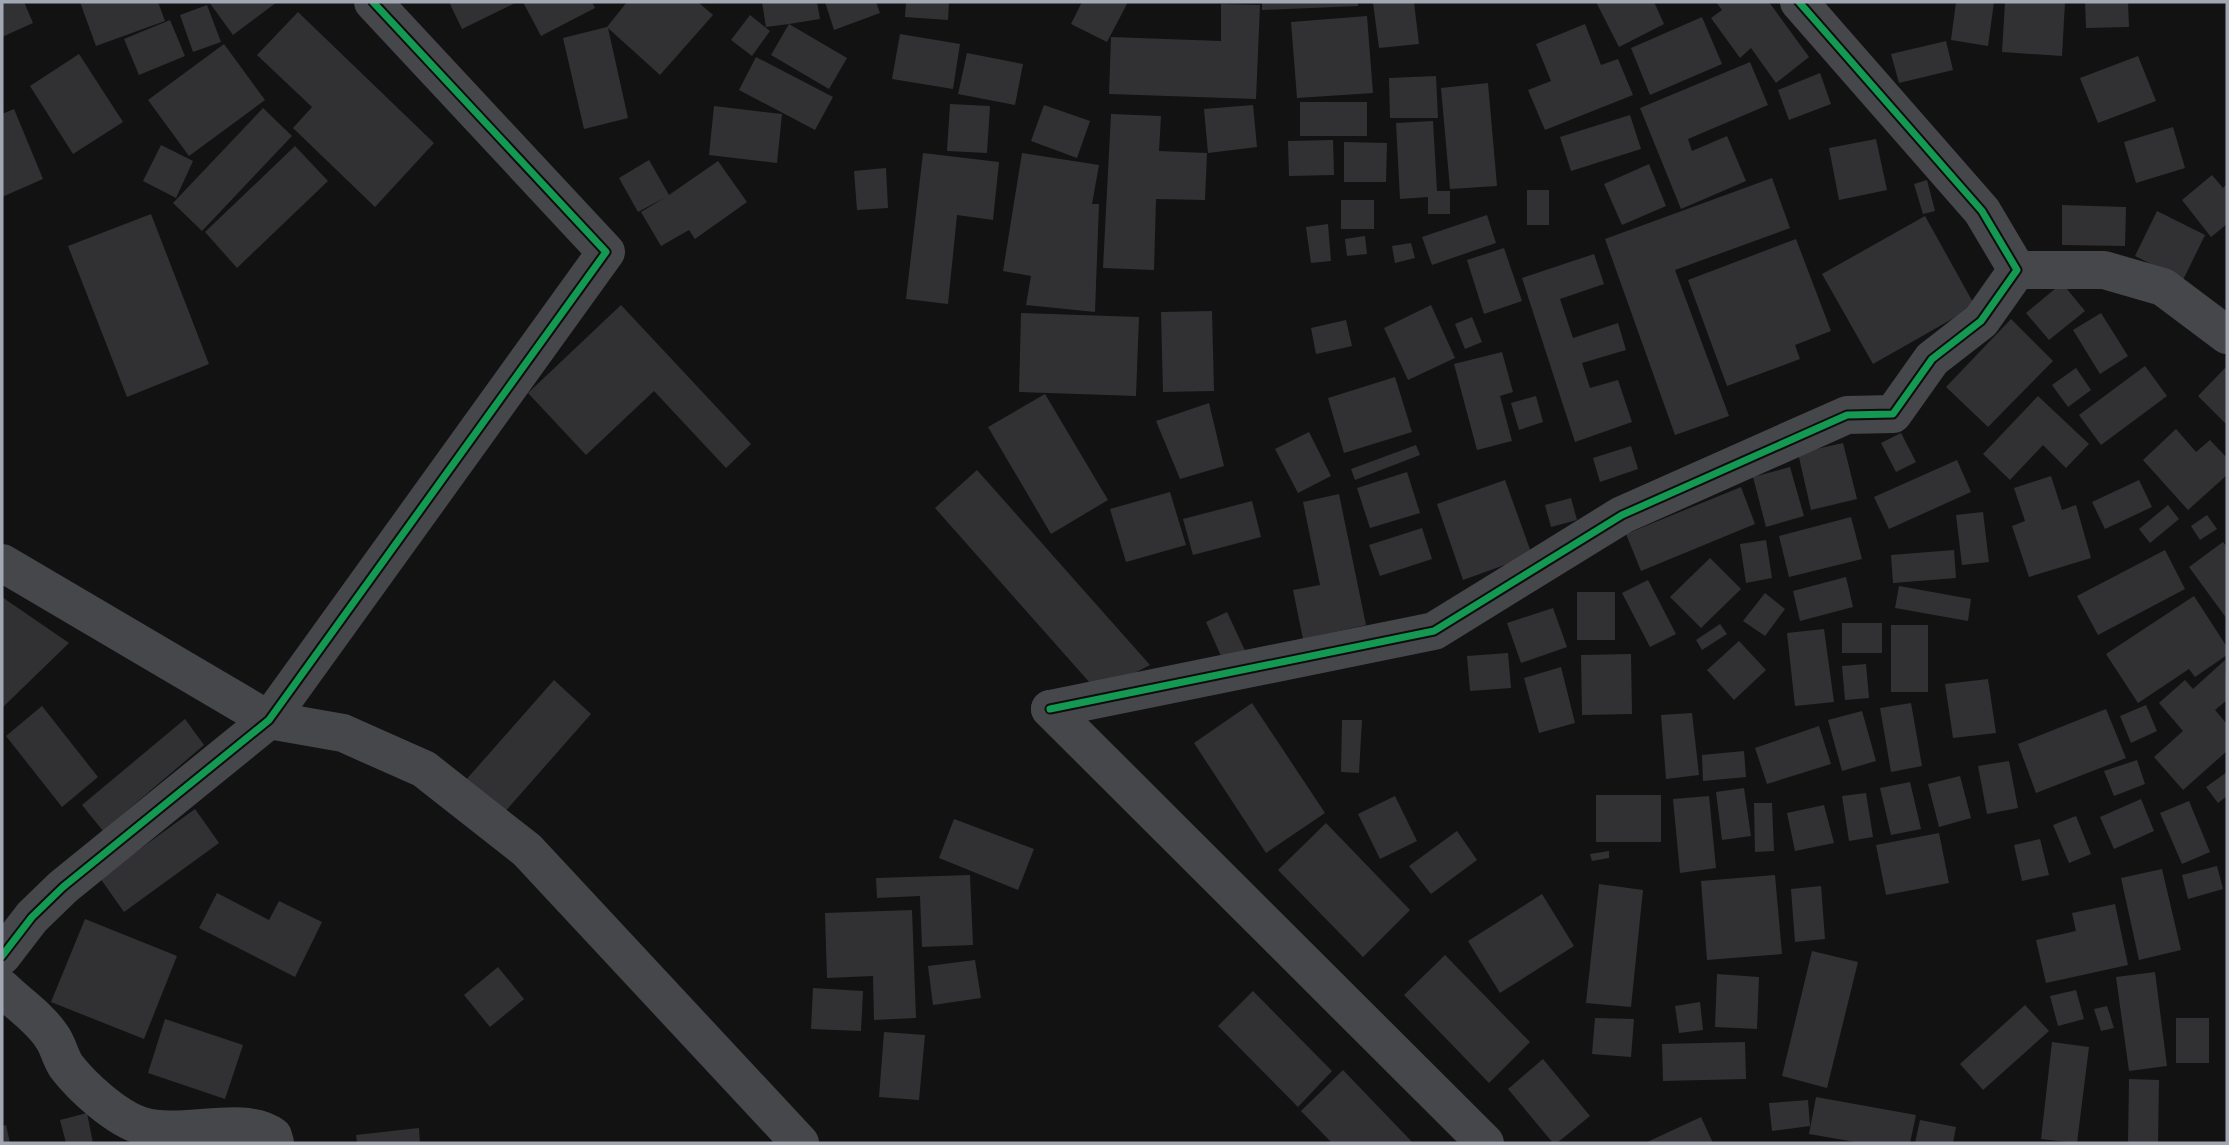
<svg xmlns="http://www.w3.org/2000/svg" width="2229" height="1145" viewBox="0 0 2229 1145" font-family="'DejaVu Sans',sans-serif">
<rect width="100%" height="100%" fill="#121212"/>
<!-- building -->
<g fill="#313133">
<path d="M2,2H24L33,23L2,37Z"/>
<path d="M80,2H158L165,21L96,46Z"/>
<path d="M209,2H277L233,35Z"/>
<path d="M449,2H517L462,29Z"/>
<path d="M523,2H592L595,8L541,36Z"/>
<path d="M627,2H698L713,15L660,75L608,28L628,118L584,129L563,38L607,27Z"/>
<path d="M762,2H817L820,19L789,24L847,58L829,89L771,55L789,24L766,27Z"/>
<path d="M825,2H876L880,13L834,30Z"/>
<path d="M906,2H949L948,20L905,17Z"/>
<path d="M1082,2H1128L1107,42L1071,24Z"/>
<path d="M1262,2H1358V6L1262,10Z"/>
<path d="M1414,2L1419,44L1379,48L1373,3Z"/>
<path d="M1596,2H1654L1664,24L1619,47Z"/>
<path d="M1716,2H1769L1809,57L1776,83L1751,48L1740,58L1711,18L1722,10Z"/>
<path d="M1956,2H1994L1988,46L1951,40Z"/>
<path d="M2005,2H2065L2062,56L2002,52Z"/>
<path d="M2085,2H2128L2129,27L2086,28Z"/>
<path d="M1221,4L1260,5L1256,99L1109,94L1111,37L1221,41Z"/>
<path d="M207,5L221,42L193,52L180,15Z"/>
<path d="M298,12L434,143L375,207L293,128L312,107L257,55Z"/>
<path d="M750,15L770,31L752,56L731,40Z"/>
<path d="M1367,16L1373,93L1297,98L1291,22Z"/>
<path d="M1702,17L1722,64L1650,95L1631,48Z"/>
<path d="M170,20L185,56L139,75L124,39Z"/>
<path d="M1585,24L1601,65L1618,59L1633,95L1545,130L1528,90L1551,81L1536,44Z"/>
<path d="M900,34L960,44L953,89L892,79Z"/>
<path d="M1946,41L1953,70L1899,83L1891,54Z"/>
<path d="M224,44L265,100L189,156L148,100Z"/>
<path d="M967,53L1023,64L1015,105L958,94Z"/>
<path d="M79,54L123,122L73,154L30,86Z"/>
<path d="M2138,56L2156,101L2098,123L2080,78Z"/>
<path d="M756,57L833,97L815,130L739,90Z"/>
<path d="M1750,62L1768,105L1688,139L1692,151L1727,136L1746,181L1681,209L1640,108Z"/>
<path d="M1820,73L1831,104L1789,120L1778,90Z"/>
<path d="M1436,76L1438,118H1390L1389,78Z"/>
<path d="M1488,83L1497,186L1450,189L1441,88Z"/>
<rect x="1300" y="102" width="67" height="34"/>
<path d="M950,104L990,106L987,153L947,151Z"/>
<path d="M1044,105L1090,121L1077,158L1031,141Z"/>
<path d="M1253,105L1257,147L1208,153L1204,109Z"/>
<path d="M714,106L782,114L777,163L709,155Z"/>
<path d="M263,108L292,136L202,231L173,203Z"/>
<path d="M14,109L43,179L2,197V114Z"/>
<path d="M1111,114L1161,116L1159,151L1207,153L1205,200L1156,199L1154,270L1103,268Z"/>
<path d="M1630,115L1641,149L1571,171L1560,137Z"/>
<path d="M1433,121L1437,191H1450V214H1428V197L1400,199L1396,123Z"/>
<path d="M2173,127L2185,168L2136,183L2124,142Z"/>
<path d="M1876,139L1887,190L1839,200L1829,148Z"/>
<path d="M1333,140L1334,175L1289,176L1288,141Z"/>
<path d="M1344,142L1387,143L1386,182H1344Z"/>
<path d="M161,145L193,161L176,198L143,181Z"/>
<path d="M295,146L328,181L237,268L205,232Z"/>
<path d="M923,153L999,162L993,220L957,215L948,304L906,299Z"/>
<path d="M1022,153L1099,165L1092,204H1099L1095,312L1026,305L1031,276L1003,271Z"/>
<path d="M649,160L669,195L718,161L747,202L695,239L689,230L661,246L641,212L666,197L638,212L619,178Z"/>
<path d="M1649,164L1666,206L1622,225L1604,184Z"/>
<path d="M886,168L888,208L857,210L854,171Z"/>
<path d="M2212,175L2223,188L2227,184V224L2211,237L2182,200Z"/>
<path d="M1772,178L1790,228L1675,270L1729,416L1675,435L1605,239Z"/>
<path d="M1927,180L1935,211L1923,214L1914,184Z"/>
<rect x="1527" y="190" width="22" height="35"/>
<rect x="1341" y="200" width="33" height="29"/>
<path d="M2062,205L2126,207L2125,246L2062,245Z"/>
<path d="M2157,211L2205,235L2183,280L2135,256Z"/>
<path d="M151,214L209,364L127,397L68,246Z"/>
<path d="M1487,215L1496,243L1432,265L1422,237Z"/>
<path d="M1925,216L1975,306L1873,364L1822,274Z"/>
<path d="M1328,224L1331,261L1311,263L1306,227Z"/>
<path d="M1365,236L1367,254L1347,256L1345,239Z"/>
<path d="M1796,239L1831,331L1795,345L1800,359L1727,386L1688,280Z"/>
<path d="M1411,243L1415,258L1395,263L1392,246Z"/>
<path d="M1504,248L1522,301L1484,314L1467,260Z"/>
<path d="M1594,254L1604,284L1560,299L1573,338L1618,323L1626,350L1582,363L1590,388L1618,380L1632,422L1575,442L1522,278Z"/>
<path d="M2062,283L2085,311L2049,340L2026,313Z"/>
<path d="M621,305L751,444L726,468L654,391L586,455L528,393Z"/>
<path d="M1431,305L1455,358L1408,380L1384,328Z"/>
<path d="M1212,311L1214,391L1163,392L1161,312Z"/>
<path d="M1021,313L1139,317L1136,396L1019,392Z"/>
<path d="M2101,313L2128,356L2100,374L2073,330Z"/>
<path d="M1472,317L1482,342L1465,349L1455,324Z"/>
<path d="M2011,319L2053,361L1988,427L1946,387Z"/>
<path d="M1346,320L1352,346L1316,354L1311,328Z"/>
<path d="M1502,352L1513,392L1500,396L1512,441L1477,450L1454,364Z"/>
<path d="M2145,366L2167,396L2101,445L2079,415Z"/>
<path d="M2227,366V425L2198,396Z"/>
<path d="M2076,368L2091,390L2068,407L2052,385Z"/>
<path d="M1395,377L1412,432L1344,453L1328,398Z"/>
<path d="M1045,394L1108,500L1051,534L988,427Z"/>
<path d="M1536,396L1543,422L1519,430L1511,403Z"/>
<path d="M2038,396L2089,444L2066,468L2043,445L2010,480L1983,454Z"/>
<path d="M1209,403L1224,466L1180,479L1156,421Z"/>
<path d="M2176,429L2196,452L2210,440L2227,458V475L2188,510L2143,460Z"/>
<path d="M1309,432L1331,476L1298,493L1275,449Z"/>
<path d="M1901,433L1916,462L1896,472L1881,443Z"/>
<path d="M1843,443L1857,499L1811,510L1798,453Z"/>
<path d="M1416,445L1420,455L1355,480L1351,469Z"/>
<path d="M1631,446L1638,469L1600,482L1593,458Z"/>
<path d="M1957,460L1971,492L1889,529L1874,497Z"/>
<path d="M1790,467L1804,516L1766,527L1753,477Z"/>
<path d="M977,470L1150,665L1098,692L935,508Z"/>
<path d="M1407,472L1420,513L1370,528L1357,488Z"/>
<path d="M2051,476L2062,510L2076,505L2091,558L2029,577L2012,526L2025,521L2014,488Z"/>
<path d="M1505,480L1532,555L1463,580L1437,504Z"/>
<path d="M2139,480L2152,507L2105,529L2092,502Z"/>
<path d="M1741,487L1755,524L1641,571L1626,534Z"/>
<path d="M1170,492L1186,545L1126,562L1110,509Z"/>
<path d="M1339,494L1366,625L1303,639L1293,590L1320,585L1303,502Z"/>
<path d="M1571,498L1577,520L1551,527L1545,505Z"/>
<path d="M1252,501L1261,537L1193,555L1183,519Z"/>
<path d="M2168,505L2179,519L2150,543L2139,529Z"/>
<path d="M1983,512L1989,562L1962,565L1956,515Z"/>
<path d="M2207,515L2217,529L2200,540L2191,526Z"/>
<path d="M1851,517L1862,559L1789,577L1779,536Z"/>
<path d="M1422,528L1432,559L1380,576L1369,545Z"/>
<path d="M1766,540L1772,578L1746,583L1740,544Z"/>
<path d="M2223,542L2227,547V619L2189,567Z"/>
<path d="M1954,550L1956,578L1893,583L1891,555Z"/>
<path d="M2165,550L2185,589L2098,635L2077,596Z"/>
<path d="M1710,558L1741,589L1701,628L1670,597Z"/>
<path d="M1846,577L1853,607L1800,621L1793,591Z"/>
<path d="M1648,580L1676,634L1650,647L1622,593Z"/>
<path d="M1899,586L1971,599L1968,621L1895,608Z"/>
<rect x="1577" y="592" width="38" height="48"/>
<path d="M1765,593L1785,609L1765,636L1743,621Z"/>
<path d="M2194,596L2227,647V655L2195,677L2189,669L2138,703L2106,654Z"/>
<path d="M2,597L69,643L2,708Z"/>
<path d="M1553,608L1567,647L1521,663L1507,623Z"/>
<path d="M1227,612L1247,655L1225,665L1206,622Z"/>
<rect x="1842" y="623" width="40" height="30"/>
<path d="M1720,624L1727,634L1702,650L1696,640Z"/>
<rect x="1891" y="625" width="37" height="67"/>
<path d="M1824,629L1834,702L1795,706L1787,633Z"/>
<path d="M1739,641L1766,670L1734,700L1707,670Z"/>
<path d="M1508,653L1511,688L1470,691L1467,656Z"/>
<path d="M1631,654L1632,714L1582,715L1581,655Z"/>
<path d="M2225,660L2227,700L2215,710L2227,724V751L2183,790L2154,757L2183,731L2159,703L2185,680L2193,689Z"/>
<path d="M1866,664L1869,698L1845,700L1842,666Z"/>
<path d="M1561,667L1575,723L1539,733L1524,678Z"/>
<path d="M1988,679L1996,733L1953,738L1945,684Z"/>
<path d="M554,680L591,714L503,814L465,781Z"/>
<path d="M1252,703L1325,813L1266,853L1194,743Z"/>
<path d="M1911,703L1922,766L1891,772L1880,708Z"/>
<path d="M2146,705L2157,731L2131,743L2120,716Z"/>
<path d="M42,706L98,777L62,807L6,736Z"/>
<path d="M2106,709L2126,758L2036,793L2018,744Z"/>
<path d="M1862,711L1876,761L1842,771L1828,720Z"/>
<path d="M1692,713L1699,775L1666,779L1661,715Z"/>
<path d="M185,719L204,745L103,831L82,805Z"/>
<path d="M1342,720H1362L1359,773L1341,772Z"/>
<path d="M1819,726L1831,764L1767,784L1755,748Z"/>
<path d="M1744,751L1746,777L1703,781L1702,755Z"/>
<path d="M2137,760L2145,784L2114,796L2104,771Z"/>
<path d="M2009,761L2018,808L1987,814L1978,766Z"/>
<path d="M2227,772V796L2218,803L2206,787Z"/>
<path d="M1960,776L1971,818L1939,827L1928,784Z"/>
<path d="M1910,782L1921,829L1891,835L1880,788Z"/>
<path d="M1744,788L1751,836L1722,840L1716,792Z"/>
<path d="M1866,793L1873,837L1849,841L1842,796Z"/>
<rect x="1596" y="795" width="65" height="47"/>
<path d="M1395,796L1417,841L1380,859L1358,814Z"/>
<path d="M1709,796L1716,868L1680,873L1673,799Z"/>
<path d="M2141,799L2154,831L2114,849L2100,817Z"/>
<path d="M2189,801L2210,852L2182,864L2160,813Z"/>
<path d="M1754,803H1772L1774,851L1755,852Z"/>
<path d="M1824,805L1834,843L1795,851L1787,813Z"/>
<path d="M195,809L219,843L124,912L100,878Z"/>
<path d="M2076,816L2091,854L2069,863L2053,825Z"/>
<path d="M954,819L1034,849L1018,890L939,858Z"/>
<path d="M1326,823L1410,910L1363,957L1278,870Z"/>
<path d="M1457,831L1477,860L1431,894L1409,866Z"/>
<path d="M1939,833L1949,883L1886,895L1876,845Z"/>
<path d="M2040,839L2049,875L2022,881L2014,845Z"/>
<path d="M1609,851V858L1592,861L1590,854Z"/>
<path d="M2217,866L2223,889L2188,899L2182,875Z"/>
<path d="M2162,869L2181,950L2139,960L2121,878Z"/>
<path d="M970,875L973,945L922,947L920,896L877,898L876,878Z"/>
<path d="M1775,875L1782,954L1707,960L1701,881Z"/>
<path d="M1599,884L1643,890L1631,1007L1586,1003Z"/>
<path d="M1821,886L1825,939L1795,942L1791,889Z"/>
<path d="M217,893L269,920L279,901L322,922L295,977L199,928Z"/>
<path d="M1542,894L1574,946L1500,993L1468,941Z"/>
<path d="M2115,904L2128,965L2046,983L2036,940L2076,931L2072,913Z"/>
<path d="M912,910L916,1018L874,1020L873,976L827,978L825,913Z"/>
<path d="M85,919L177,956L144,1039L51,1002Z"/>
<path d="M1812,951L1858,962L1827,1088L1782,1076Z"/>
<path d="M1445,955L1530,1042L1489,1083L1404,995Z"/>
<path d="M975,960L981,998L933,1005L928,966Z"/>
<path d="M498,967L524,999L490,1027L464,995Z"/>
<path d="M2155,972L2167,1066L2129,1071L2116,977Z"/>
<path d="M1717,974L1759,977L1757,1029L1715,1027Z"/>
<path d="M813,988L863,991L861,1031L811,1029Z"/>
<path d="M2076,990L2084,1019L2058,1026L2050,996Z"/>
<path d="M1253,991L1332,1071L1298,1107L1218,1026Z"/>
<path d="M1700,1002L1703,1030L1679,1033L1675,1006Z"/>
<path d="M2025,1005L2049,1031L1983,1090L1960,1064Z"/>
<path d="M2107,1006L2114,1028L2101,1031L2094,1009Z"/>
<path d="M1595,1018L1634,1019L1631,1057L1592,1054Z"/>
<rect x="2176" y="1018" width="33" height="45"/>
<path d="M165,1019L243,1045L225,1099L148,1073Z"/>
<path d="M884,1032L925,1035L919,1100L879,1097Z"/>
<path d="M1745,1042L1746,1079L1663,1081L1662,1044Z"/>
<path d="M2052,1042L2089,1047L2077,1143L2041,1139Z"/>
<path d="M1543,1059L1590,1116L1557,1143H1553L1508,1089Z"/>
<path d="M1343,1070L1413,1143H1332L1301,1111Z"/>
<path d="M2129,1079L2159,1080L2158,1143H2128Z"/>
<path d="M1816,1097L1916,1115L1910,1143H1861L1809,1134Z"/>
<path d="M1808,1100L1810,1126L1772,1131L1769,1103Z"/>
<path d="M87,1113L93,1143H66L60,1120Z"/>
<path d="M1701,1117L1713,1143H1645Z"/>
<path d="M1920,1120L1956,1127L1953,1143H1915Z"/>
<path d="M6,1125L10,1143H2V1126Z"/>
<path d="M419,1128L420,1143H357L356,1135Z"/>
</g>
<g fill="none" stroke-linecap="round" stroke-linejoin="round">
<!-- street -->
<g stroke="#46474b" stroke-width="38">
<path d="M2017,270H2104L2163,287L2227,335"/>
<path d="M2,563L269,720L343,733L424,769L527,850L800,1143"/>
<path d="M1050,709L1434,631L1622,515L1847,415L1893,414L1932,359L1981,321L2017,270L1982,211L1799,2"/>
<path d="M1050,709L1485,1143"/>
<path d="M2,956L32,917L63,887L269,720L606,252L373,2"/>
<path d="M2,988C17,1003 40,1018 52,1037C58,1045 60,1057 66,1066C82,1087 116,1118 142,1126C180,1138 244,1114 273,1136L275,1143"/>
</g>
<defs>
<g id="cycleway">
<path d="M1050,709L1434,631L1622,515L1847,415L1893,414L1932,359L1981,321L2017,270L1982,211L1799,2"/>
<path d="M2,956L32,917L63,887L269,720L606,252L373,2"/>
</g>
</defs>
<!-- cycleway casing -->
<use href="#cycleway" stroke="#0d0c0e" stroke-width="11"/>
<!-- cycleway -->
<use href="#cycleway" stroke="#139951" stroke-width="7"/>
</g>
<!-- border -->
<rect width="2229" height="1145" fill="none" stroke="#a3a7b4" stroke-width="7"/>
</svg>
